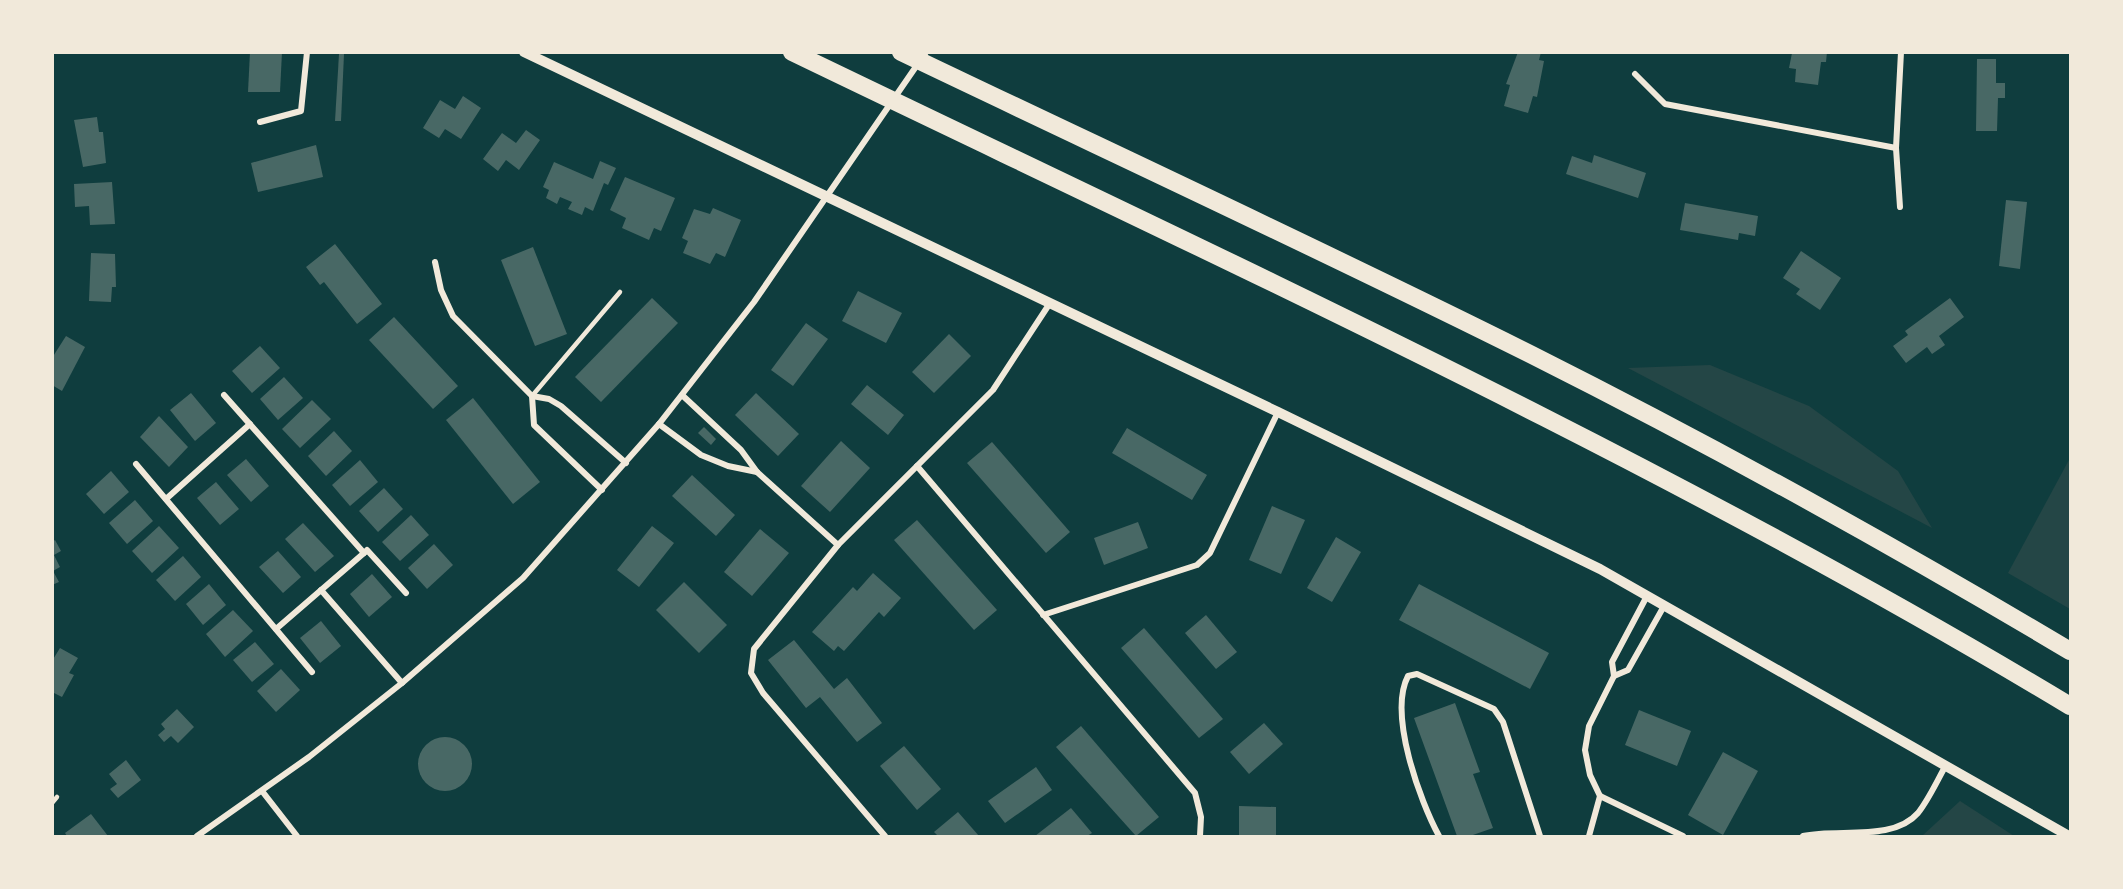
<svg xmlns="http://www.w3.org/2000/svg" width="2123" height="889" viewBox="0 0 2123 889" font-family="Poppins,sans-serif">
<rect width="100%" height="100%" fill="#0f3d3e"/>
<!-- green -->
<g fill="#244646">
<path d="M1710,365L1809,406L1898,471L1932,528L1628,368Z"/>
<path d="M2070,458V609L2008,573Z"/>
<path d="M1960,801L2014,836H1922Z"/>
</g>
<!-- building -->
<g fill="#486865">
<path d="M250,52H282L280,92H248Z"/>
<path d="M1518,52H1541L1539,60L1544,61L1537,97L1533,96L1528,113L1504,106L1510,85L1506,84Z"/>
<path d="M1827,52L1826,62H1821L1818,85L1795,82L1796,69L1789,68L1792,53Z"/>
<path d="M339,54H344L341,121H335Z"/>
<path d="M1977,59H1996V83H2005V98H1998L1997,131H1976Z"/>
<path d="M463,96L481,108L461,139L445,129L439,138L423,128L440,100L455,109Z"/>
<path d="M97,117L99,132H103L106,163L83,167L74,120Z"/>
<path d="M526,130L540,140L519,170L506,160L498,171L483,159L502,133L516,143Z"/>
<path d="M316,145L323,177L258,192L251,163Z"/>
<path d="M1594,155L1646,173L1638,198L1566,174L1572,156L1592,163Z"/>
<path d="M600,161L616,168L608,185L604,183L593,211L585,207L582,215L568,209L572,202L560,197L557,204L546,198L549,190L543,187L554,162L593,179Z"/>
<path d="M625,177L675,198L661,231L654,228L649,240L622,228L626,218L610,210Z"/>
<path d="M112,182L115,224L90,225L89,206L75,207L74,184Z"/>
<path d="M2006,200L2027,202L2020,269L1999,266Z"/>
<path d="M1685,203L1758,216L1755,236L1739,233L1738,240L1680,230Z"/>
<path d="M713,208L741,220L725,257L716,253L710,264L683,253L688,241L682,238L694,209L710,214Z"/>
<path d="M335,244L382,304L357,324L324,282L320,285L306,267Z"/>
<path d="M533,247L567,334L535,346L501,260Z"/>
<path d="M1801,251L1841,278L1820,310L1796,294L1800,289L1783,278Z"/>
<path d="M91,253L115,254L116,287H112L111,302L89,301Z"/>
<path d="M858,291L902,313L886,343L842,321Z"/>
<path d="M652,298L678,323L601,402L575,377Z"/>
<path d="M1950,298L1964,317L1939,336L1945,345L1932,354L1927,347L1906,363L1893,346L1908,335L1905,331Z"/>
<path d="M394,317L458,386L433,409L369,340Z"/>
<path d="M806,323L828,339L793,386L771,370Z"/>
<path d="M949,334L971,356L934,393L912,372Z"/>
<path d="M66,336L85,347L62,391L52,385V358Z"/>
<path d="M260,346L280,368L252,393L232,371Z"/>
<path d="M284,377L303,398L278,420L260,399Z"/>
<path d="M867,385L904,415L888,435L851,404Z"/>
<path d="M191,393L216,423L195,441L170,410Z"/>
<path d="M756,393L799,434L778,456L735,415Z"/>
<path d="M473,398L540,482L513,504L446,420Z"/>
<path d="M312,400L331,419L300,448L282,429Z"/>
<path d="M159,416L188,447L169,467L140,437Z"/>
<path d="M704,427L716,439L711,445L698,433Z"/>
<path d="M1127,428L1207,475L1192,500L1112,453Z"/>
<path d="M334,431L352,451L326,476L308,456Z"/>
<path d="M841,441L870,468L830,512L801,486Z"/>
<path d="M992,442L1070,532L1046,553L967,463Z"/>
<path d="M246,459L269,486L251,502L227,475Z"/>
<path d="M360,460L378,482L350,506L332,485Z"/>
<path d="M111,471L129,492L104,514L86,494Z"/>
<path d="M692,475L735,515L716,536L672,496Z"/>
<path d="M216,482L239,509L220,525L197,498Z"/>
<path d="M384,488L403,509L378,532L359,511Z"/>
<path d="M135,500L153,521L127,544L109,523Z"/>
<path d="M1272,506L1305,520L1281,574L1249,560Z"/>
<path d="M411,515L429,535L400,561L382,542Z"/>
<path d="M917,520L997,610L974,630L894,540Z"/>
<path d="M1138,522L1148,548L1104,565L1094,538Z"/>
<path d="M303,523L334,556L315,572L285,539Z"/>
<path d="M159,526L179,548L152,573L132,551Z"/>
<path d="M652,526L674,543L639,587L617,570Z"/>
<path d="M760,529L789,553L752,596L724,572Z"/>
<path d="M1336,537L1361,552L1332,602L1307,588Z"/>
<path d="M55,540L61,551L54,555L60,567L53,571L59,582L52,585V542Z"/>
<path d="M434,544L453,565L427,589L408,568Z"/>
<path d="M278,551L301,577L283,593L259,567Z"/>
<path d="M183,556L201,577L175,601L156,580Z"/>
<path d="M873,573L901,598L884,617L879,612L844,651L838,646L834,651L812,632L853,587L857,591Z"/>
<path d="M372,574L392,597L369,617L350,594Z"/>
<path d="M684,582L727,625L699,653L656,610Z"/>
<path d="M209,584L226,605L203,625L186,604Z"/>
<path d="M1419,584L1549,653L1530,689L1399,620Z"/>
<path d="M233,610L253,631L225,657L206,634Z"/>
<path d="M1206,615L1237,652L1216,669L1185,633Z"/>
<path d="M321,621L341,646L320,663L300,638Z"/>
<path d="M1144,628L1223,719L1199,738L1121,648Z"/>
<path d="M794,640L834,689L847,678L882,723L857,742L820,697L806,708L768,660Z"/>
<path d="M255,642L274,664L252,682L233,660Z"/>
<path d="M60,648L78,658L69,673L74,675L62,697L52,692V661Z"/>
<path d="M281,669L300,690L276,712L257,691Z"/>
<path d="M1455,703L1480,772L1473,774L1493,828L1470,836H1457L1414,718Z"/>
<path d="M177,709L194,727L178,743L171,736L164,742L158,735L165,729L161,724Z"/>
<path d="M1639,710L1691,731L1677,766L1625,745Z"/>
<path d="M1264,723L1283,744L1249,774L1230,752Z"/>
<path d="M1081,726L1159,817L1136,836L1056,747Z"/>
<circle cx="445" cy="764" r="27"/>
<path d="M904,746L941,789L917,810L880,766Z"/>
<path d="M1723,752L1758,771L1723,835L1688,815Z"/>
<path d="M126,760L141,780L118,798L110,789L117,784L109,774Z"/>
<path d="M1036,767L1052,790L1005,823L988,801Z"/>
<path d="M1239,806L1276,807V836H1239Z"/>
<path d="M1071,808L1092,833L1087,836H1035Z"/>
<path d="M958,812L979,836H938L934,832Z"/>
<path d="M91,814L108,836H67L65,833Z"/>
</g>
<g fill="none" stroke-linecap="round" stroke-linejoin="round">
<!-- service -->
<g stroke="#f1e9da" stroke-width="4.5">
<path d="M532,396L620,292"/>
<path d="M52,803L57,797"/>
</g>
<!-- minor -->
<g stroke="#f1e9da" stroke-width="6">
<path d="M1635,74L1665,104L1896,148"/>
<path d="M260,122L301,111L307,52"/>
<path d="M1900,207L1896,148L1901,52"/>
<path d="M435,262L441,290L453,316L532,396L549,399L561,406L626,463"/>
<path d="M224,395L364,553L367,550L406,593"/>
<path d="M682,395L741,450L757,472L838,545"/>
<path d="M532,396L534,425L602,490"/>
<path d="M659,424L701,455L728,466L757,472"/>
<path d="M136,464L312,672"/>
<path d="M917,466L1195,793L1201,817L1200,836"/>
<path d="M166,499L250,424"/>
<path d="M321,590L402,683"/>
<path d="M1647,596L1612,662L1614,676L1589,726L1585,750L1590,775L1600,796L1683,836"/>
<path d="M1043,615L1197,565L1210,553L1278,412"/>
<path d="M276,629L364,553"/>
<path d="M1614,676L1628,670L1664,606"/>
<path d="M262,791L297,836"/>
<path d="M197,836L309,757L402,683L523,578L659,424L754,302L926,52"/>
<path d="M885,836L763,693L751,673L754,649L838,545L993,390L1050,303"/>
<path d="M1439,836C1420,801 1388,714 1408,676L1417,674L1494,709L1503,722L1540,836"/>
<path d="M1589,836L1600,796"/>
<path d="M1803,836C1838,828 1893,842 1918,813C1929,799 1937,781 1946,765"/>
</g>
<!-- tertiary -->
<path stroke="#f1e9da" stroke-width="10" d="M524,52L1278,412L1600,569L2069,836"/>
<!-- motorway -->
<g stroke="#f1e9da" stroke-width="18">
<path d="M792,52C1223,260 1660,459 2070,706"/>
<path d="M901,52C1112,153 1324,251 1532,355C1715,447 1894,546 2070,651"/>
</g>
</g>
<!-- border -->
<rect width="2123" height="889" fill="none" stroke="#f1e9da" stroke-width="108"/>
</svg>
